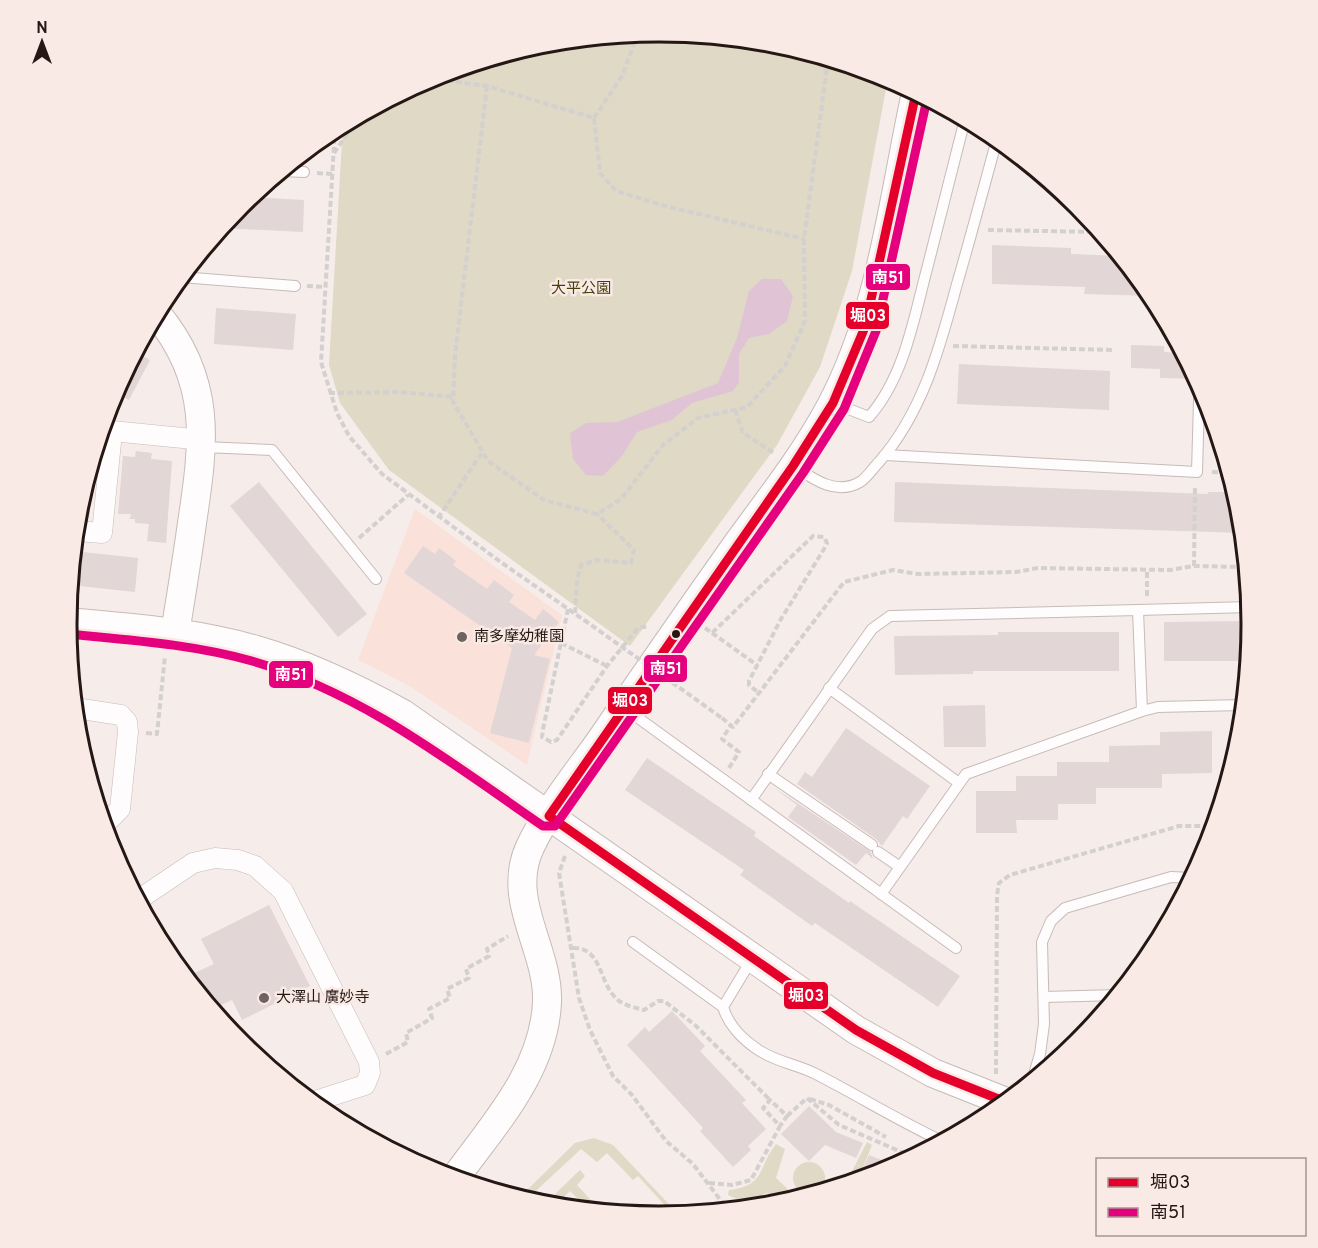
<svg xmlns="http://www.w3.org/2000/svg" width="1318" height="1248" viewBox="0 0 1318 1248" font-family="Overpass,'Noto Sans JP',sans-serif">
<rect width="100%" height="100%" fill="#f6edea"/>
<!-- built -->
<path fill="#fae1da" d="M415,509L562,615L527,765L411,687L358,660Z"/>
<!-- green -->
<g fill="#dfd9c5">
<path d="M659,32L775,43L888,78L852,271L820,367L777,445L630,646L389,470L340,403L329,365L343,124L433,76L544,43Z"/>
<path d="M594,1138L613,1145L679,1215H674L638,1176L633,1180L607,1153L597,1162L581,1149L526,1200L519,1198L575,1143Z"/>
<path d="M867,1142L872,1145L858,1180L846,1183Z"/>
<path d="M776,1144L785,1149L776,1178L794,1195L804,1196L792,1200L766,1193C754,1203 741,1202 728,1195L729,1190C766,1186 758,1166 776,1144Z"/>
<circle cx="809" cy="1178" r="16"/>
<path d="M580,1170L585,1176L577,1185L601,1211L588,1209L570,1191L561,1200L555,1194Z"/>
</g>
<!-- water -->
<path fill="#e0c4d6" d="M762,279H781L793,296L787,321L769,334L749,338L739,354V382L733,391L692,403L672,420L637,432L622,456L603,476L586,475L573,459L570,433L586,423L617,422L718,383L737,338L749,291Z"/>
<!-- building -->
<g fill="#e2d6d6">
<path d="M250,197L304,200L303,232L221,228Z"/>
<path d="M992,245L1071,248V254L1120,256L1153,296L1084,294L1085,287L992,284Z"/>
<path d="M216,308L296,314L293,350L214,344Z"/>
<path d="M1131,345L1164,346V352L1182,353L1197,379L1160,378V369L1131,368Z"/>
<path d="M136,352L150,360L129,400L115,392Z"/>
<path d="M959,364L1110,371L1109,410L957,404Z"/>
<path d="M136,451L152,453L151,459L172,461L166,543L147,541L149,524L135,523V519H130L131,514H118L123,456L135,457Z"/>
<path d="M259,482L367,614L338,637L230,506Z"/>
<path d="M895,482L1208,494V492H1235L1243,533L894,522Z"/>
<path d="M423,546L435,554L439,548L456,561L453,565L487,589L494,580L514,595L509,602L535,620L543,609L559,622L534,655L550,659L529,743L490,733L512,648L404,573Z"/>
<path d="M74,551L138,558L135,592L70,585Z"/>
<path d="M1251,621L1248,661H1164V622Z"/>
<path d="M998,632H1119V671H973V674L895,675L894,636L998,635Z"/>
<path d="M985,705L986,747H944L943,706Z"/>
<path d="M846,728L930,786L907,819L903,816L882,846L876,839L797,784L805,772L812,777Z"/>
<path d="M1212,731V773L1162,774V788H1096V804H1058V820H1016L1017,833H976V791H1016V776H1057V762H1109V746L1160,745V732Z"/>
<path d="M647,758L756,832L754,836L849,903L850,901L960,976L938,1007L815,923L812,926L740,875L744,870L625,790Z"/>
<path d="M773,787L871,852L873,859L866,853L856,865L788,817L797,805Z"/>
<path d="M269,905L310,986L242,1020L232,1000L212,1009L186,977L214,964L201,939Z"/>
<path d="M672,1011L705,1046L700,1051L746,1100L742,1103L766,1129L748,1146L751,1150L733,1167L700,1131L703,1128L627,1045L645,1027L649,1032Z"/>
<path d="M809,1106L836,1132L863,1143L856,1158L825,1145L809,1161L781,1134Z"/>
<path d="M869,1155L896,1166L858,1180Z"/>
</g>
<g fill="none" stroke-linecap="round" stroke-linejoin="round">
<defs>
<g id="lane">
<path d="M282,171L304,172"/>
<path d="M181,277L295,286"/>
<path d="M833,403L869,417C905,376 914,317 928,265C940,216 953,168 965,119"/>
<path d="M203,447L272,450L376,579"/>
<path d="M885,455L1197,472L1199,400L1202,389"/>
<path d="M794,466C813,479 836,496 860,482C867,478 873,468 879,462C923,412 940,347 957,284C971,236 984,187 997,139"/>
<path d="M1138,610L1250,607"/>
<path d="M829,688L959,783"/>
<path d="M623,707L956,948"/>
<path d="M1142,711L1158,707L1243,705"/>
<path d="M768,774L872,845"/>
<path d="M751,800L872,629L890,616L1138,610L1142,711L966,774L881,894"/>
<path d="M878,852L900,867"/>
<path d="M633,942L723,1007"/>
<path d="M752,959L723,1007C728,1024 742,1039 757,1049C775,1062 797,1064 816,1074C859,1096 899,1121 942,1141"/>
<path d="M1044,997L1118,995"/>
<path d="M1032,1081L1040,1054L1044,1024L1042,942L1051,921L1065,908L1171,877L1192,878"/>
</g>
<g id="street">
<path d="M102,430L203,440"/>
<path d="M76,531L102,533L112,432"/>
<path d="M75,708L121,715L127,722L128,732L120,809L104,825"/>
<path d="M138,900L193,863L215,858L238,860L255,866L283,891L369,1062L370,1073L365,1085L312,1102"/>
</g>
<g id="secondary">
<path d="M156,313C213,381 204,443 192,523C187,560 181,596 175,633"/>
<path d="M67,622C130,628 195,632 256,650C308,665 356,688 403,714L856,1030L933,1073L1006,1102"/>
<path d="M455,1178C494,1124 544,1071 547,1002C549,949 505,900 530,847C548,809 577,774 601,740C646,674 692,608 738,543C770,499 805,455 831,406C882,310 893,198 916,93"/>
</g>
</defs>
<!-- lane casing -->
<use href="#lane" stroke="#c6bbb7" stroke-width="12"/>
<!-- street casing -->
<use href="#street" stroke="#c6bbb7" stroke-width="21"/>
<!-- secondary casing -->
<use href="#secondary" stroke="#c6bbb7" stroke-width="30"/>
<!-- path -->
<g stroke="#d3d0cf" stroke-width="4" stroke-dasharray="6 3" stroke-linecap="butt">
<path d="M429,78L487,86L594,118L600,173L616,191L665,206L804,239"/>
<path d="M487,86L455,355L453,402L488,461L544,500L597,514L621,499L663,445L698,418L747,407L785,366L805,321L804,239L828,59"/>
<path d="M594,118L622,76L638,34"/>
<path d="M335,129L321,362L337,413L349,436L382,474L502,563L584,620"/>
<path d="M334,153L361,114"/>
<path d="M317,173L332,174"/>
<path d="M988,230L1100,232"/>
<path d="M307,286L325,287"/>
<path d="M953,346L1114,350"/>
<path d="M329,393L399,392L453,397"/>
<path d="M735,410L743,433L774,453"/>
<path d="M1212,472L1229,473"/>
<path d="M438,518L483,451"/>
<path d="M359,538L408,495"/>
<path d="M1194,566L1195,485"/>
<path d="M1147,596V570"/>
<path d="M568,609L543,729L542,737L551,742L557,740L607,666L638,628L649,626"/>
<path d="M575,613L577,580L581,565L597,560L631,563L634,550L597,514"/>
<path d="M705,628L712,633L813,536L824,537L827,543L824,549L781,619L749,681V685L760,694"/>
<path d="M712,633L757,665"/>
<path d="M561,643L607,666"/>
<path d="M722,718L733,727L844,582L893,570L918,574L968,573L1016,572L1038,568L1170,570L1194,566L1246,567"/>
<path d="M146,733L157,734L165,656"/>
<path d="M729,768L739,752L722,739L731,725"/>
<path d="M565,856L559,873L579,998L590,1030L613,1076L632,1095L666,1141L693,1164L728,1210"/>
<path d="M573,948C601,947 599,980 614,996C621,1005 633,1007 644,1010L658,1001H664L695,1025L770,1100"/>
<path d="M386,1054L408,1042L406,1033L432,1018L429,1009L450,998L447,989L469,978L466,969L489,956L487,949L508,936"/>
<path d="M996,1074L997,895L999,883L1010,875L1179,826H1214"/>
<path d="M810,1099L829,1105L886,1137"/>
<path d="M787,1116L807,1098L839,1125L913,1157"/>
<path d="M709,1183L732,1185L751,1180L780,1126L763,1108L770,1100L787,1116L780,1126"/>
</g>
<!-- lane -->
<use href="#lane" stroke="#fefcfc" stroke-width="10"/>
<!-- street -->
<use href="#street" stroke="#fefcfc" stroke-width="20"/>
<!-- secondary -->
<use href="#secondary" stroke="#fefcfc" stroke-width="28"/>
<!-- path-bridge -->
<path stroke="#d3d0cf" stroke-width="4" stroke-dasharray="6 3" stroke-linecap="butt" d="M584,620L722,718"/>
<defs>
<path id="bus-1" d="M916,93L865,327L833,403L793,466L549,816L856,1030L933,1073L1006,1102"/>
<path id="bus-2" d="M68,634C129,640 192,644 252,661C362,693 450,762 543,826H555L803,473L844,409L876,331L927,99"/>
</defs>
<!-- bus-1 casing -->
<use href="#bus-1" stroke="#faeae6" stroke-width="14"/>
<!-- bus-2 casing -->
<use href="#bus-2" stroke="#faeae6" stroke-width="14"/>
<!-- bus-1 -->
<use href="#bus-1" stroke="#e4002b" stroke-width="9"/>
<!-- bus-2 -->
<use href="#bus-2" stroke="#e5007d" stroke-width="9"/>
</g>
<!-- markers -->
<circle fill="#251814" stroke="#faeae6" stroke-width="2" cx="676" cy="634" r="5"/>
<g fill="#6e635f" stroke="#faeae6" stroke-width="2">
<circle cx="462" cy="637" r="6"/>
<circle cx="264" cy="998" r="6"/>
</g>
<g text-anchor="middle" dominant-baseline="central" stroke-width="5" stroke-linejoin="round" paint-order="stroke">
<!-- park labels -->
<g font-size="15" fill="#48400c" stroke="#faeae6">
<text x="581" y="289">大平公園</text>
</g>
<!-- poi labels -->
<g font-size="15" fill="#251814" stroke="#faeae6" text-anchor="start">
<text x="474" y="637">南多摩幼稚園</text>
<text x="276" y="998">大澤山 廣妙寺</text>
</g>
</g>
<!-- crop -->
<path d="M0 0H1318V1248H0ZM77 624a582 582 0 1 1 1164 0a582 582 0 1 1-1164 0Z" fill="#faeae6" fill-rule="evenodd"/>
<path fill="none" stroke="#251814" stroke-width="3" d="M77 624a582 582 0 1 1 1164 0a582 582 0 1 1-1164 0Z"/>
<g stroke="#faeae6" stroke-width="2">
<rect x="865" y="263" width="46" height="28" rx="6" fill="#e5007d"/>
<rect x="845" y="301" width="45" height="29" rx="6" fill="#e4002b"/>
<rect x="643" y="654" width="45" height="29" rx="6" fill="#e5007d"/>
<rect x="268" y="660" width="46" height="29" rx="6" fill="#e5007d"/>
<rect x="607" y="686" width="46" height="29" rx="6" fill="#e4002b"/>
<rect x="783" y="981" width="46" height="29" rx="6" fill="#e4002b"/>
</g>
<g font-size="16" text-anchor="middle" font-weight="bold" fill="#fff">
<text x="888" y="283">南51</text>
<text x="868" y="321">堀03</text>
<text x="666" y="674">南51</text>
<text x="291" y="680">南51</text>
<text x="630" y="706">堀03</text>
<text x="806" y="1001">堀03</text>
</g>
<!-- legend -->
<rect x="1096" y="1158" width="210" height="78" fill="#faeae6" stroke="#a59692" stroke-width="1.5"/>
<rect x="1108" y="1178" width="30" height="9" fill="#e4002b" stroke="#a59692" stroke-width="1.5"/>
<text x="1150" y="1188" font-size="18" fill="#251814">堀03</text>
<rect x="1108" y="1208" width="30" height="9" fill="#e5007d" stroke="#a59692" stroke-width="1.5"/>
<text x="1150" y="1218" font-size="18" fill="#251814">南51</text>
<!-- north arrow -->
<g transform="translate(42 42)" stroke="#faeae6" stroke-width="4.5" paint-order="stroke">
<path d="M0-4.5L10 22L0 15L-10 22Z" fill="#251814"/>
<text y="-9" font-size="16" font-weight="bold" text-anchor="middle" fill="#251814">N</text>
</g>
</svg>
